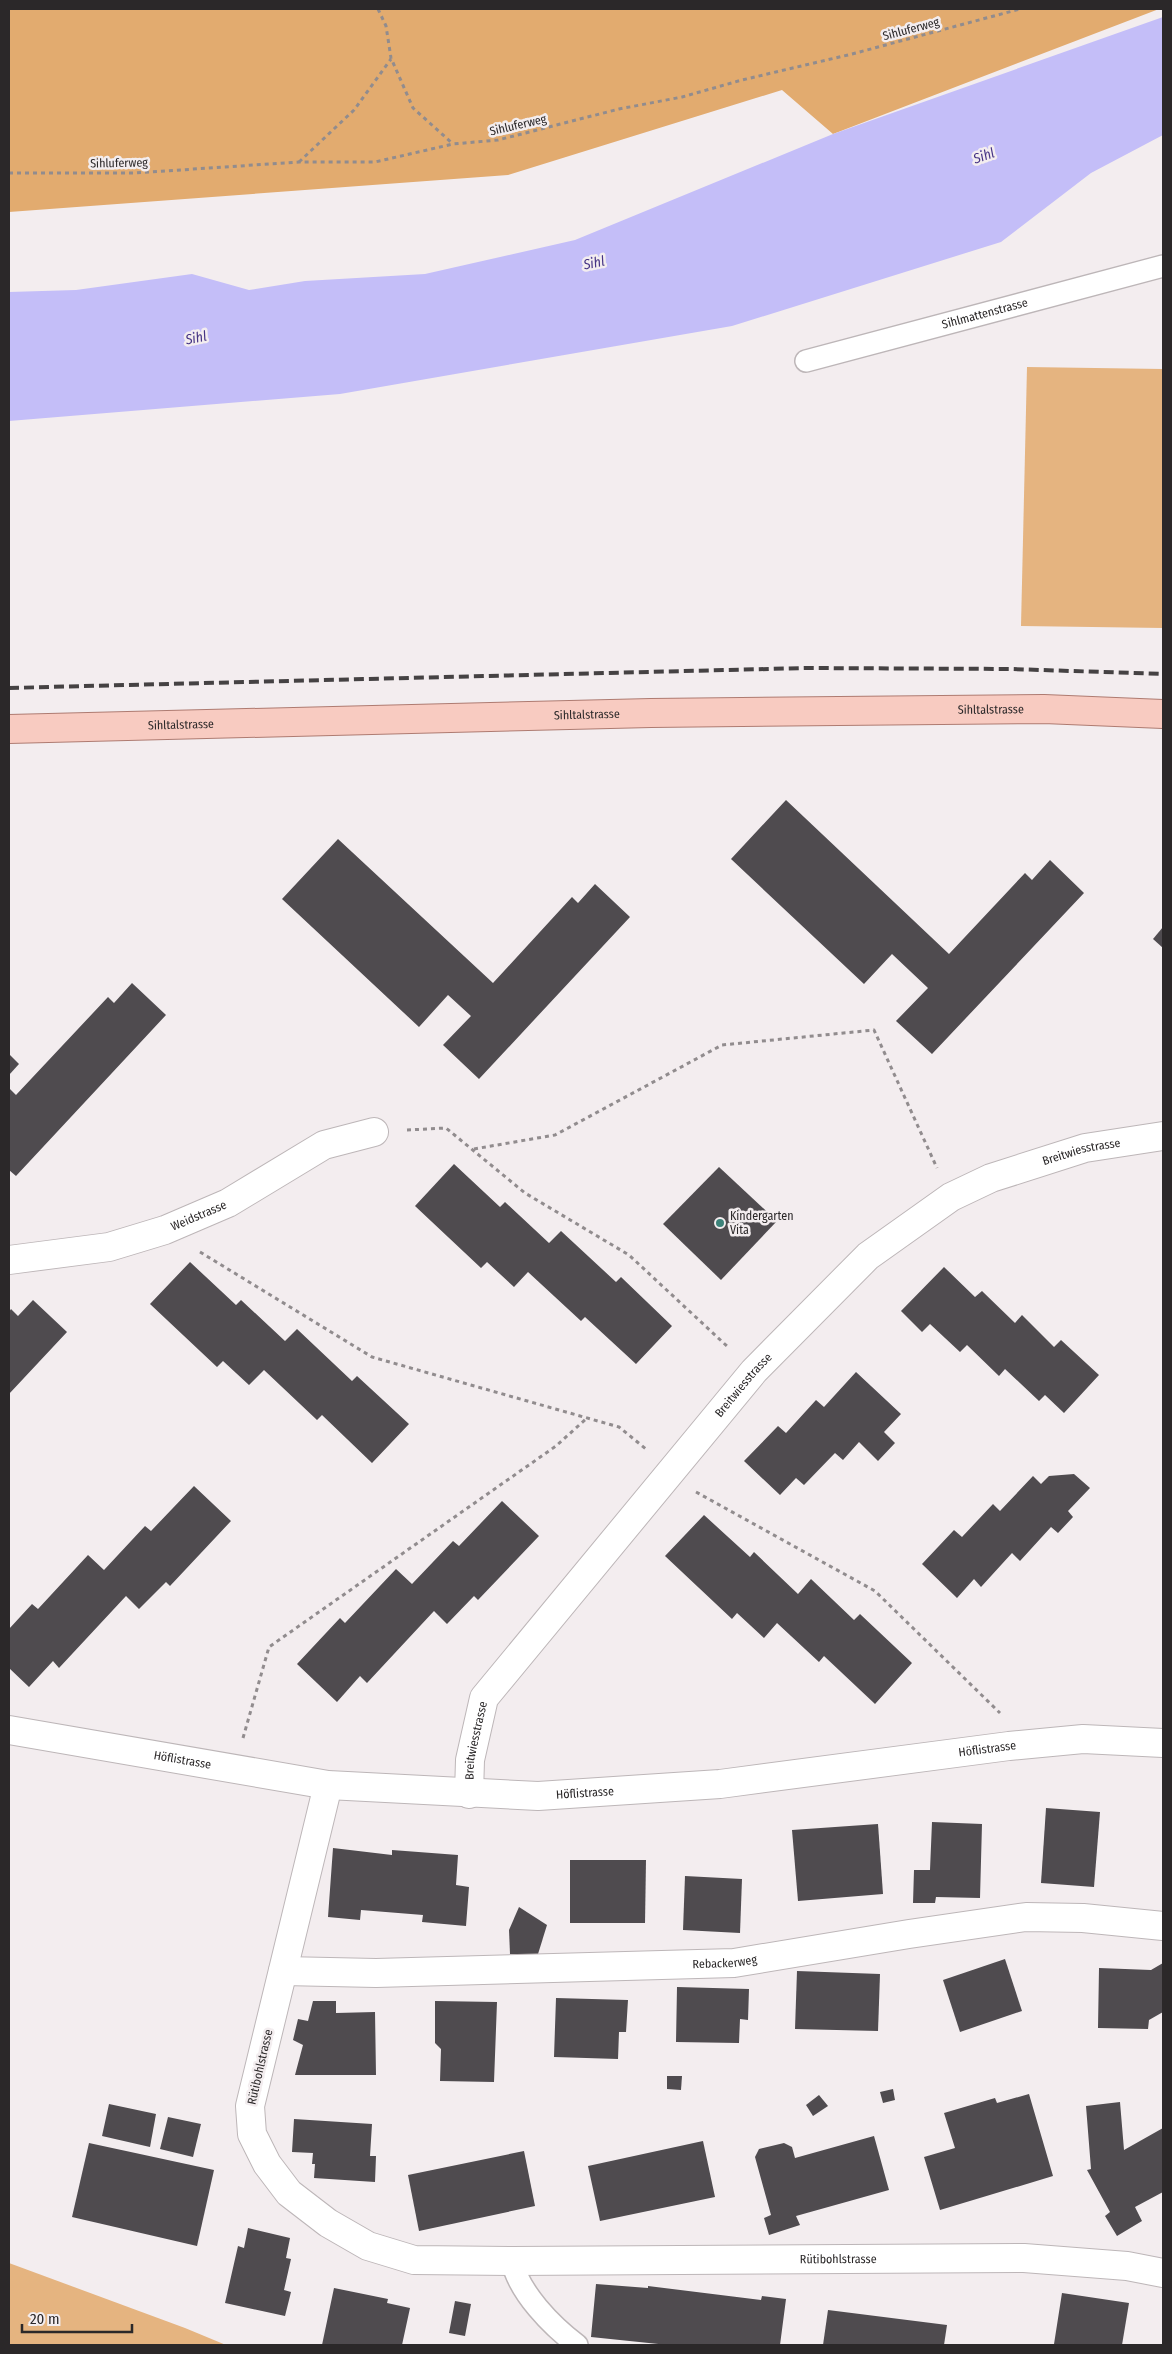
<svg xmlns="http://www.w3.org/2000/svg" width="1172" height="2354" viewBox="0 0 1172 2354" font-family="'Fira Sans Condensed',sans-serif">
<rect width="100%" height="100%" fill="#f3edef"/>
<!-- green -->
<g fill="#e5b480">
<path d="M1027,367L1163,369V628L1021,626Z"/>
<path d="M9,2263L185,2328L226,2345H9Z"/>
</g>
<!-- forest -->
<path fill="#e2ab6f" d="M9,9H1159L833,134L782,90L508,175L9,212Z"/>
<!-- water -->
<path fill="#c4bef8" d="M1163,17V135L1091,173L1001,242L732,326L340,394L9,421V292L76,290L192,274L249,290L305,281L425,274L575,240L833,134Z"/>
<!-- building -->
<g fill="#4f4b4f">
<path d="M786,800L949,954L1025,873L1032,880L1050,860L1084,893L932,1054L896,1021L928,988L892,954L864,984L731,859Z"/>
<path d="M338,839L493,983L572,897L578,903L595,884L630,917L479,1079L443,1045L471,1016L448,995L419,1027L282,899Z"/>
<path d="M1163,927V948L1153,939Z"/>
<path d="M132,983L166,1015L16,1176L9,1170V1088L16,1095L108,997L114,1003Z"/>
<path d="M9,1054L19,1064L9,1075Z"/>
<path d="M454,1164L500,1207L505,1202L549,1243L561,1231L616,1282L621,1277L672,1326L636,1364L585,1317L581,1321L528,1272L514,1287L487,1262L481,1268L415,1206Z"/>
<path d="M719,1167L777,1221L721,1280L663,1224Z"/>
<path d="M190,1262L236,1305L241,1300L285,1341L297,1329L352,1381L357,1376L409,1424L372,1463L322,1415L317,1420L264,1370L249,1385L223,1361L217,1367L150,1304Z"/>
<path d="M944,1267L975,1297L982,1291L1015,1323L1022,1315L1054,1347L1061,1340L1099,1375L1064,1413L1045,1395L1039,1401L1005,1369L999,1376L967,1345L960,1352L930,1324L922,1332L901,1311Z"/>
<path d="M33,1300L67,1332L9,1394V1312L11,1309L18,1316Z"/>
<path d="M856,1372L901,1414L884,1432L895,1443L878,1461L859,1442L843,1460L835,1453L804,1485L796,1478L780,1495L744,1461L778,1426L786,1433L816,1400L824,1407Z"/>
<path d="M1074,1474L1090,1488L1068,1511L1073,1517L1058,1533L1051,1527L1020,1561L1012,1553L981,1587L974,1579L957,1598L922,1564L954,1530L962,1537L993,1504L1000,1511L1033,1476L1041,1484L1049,1476Z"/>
<path d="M194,1486L231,1521L170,1586L166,1582L139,1609L126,1596L59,1668L53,1661L29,1687L9,1668V1629L32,1604L38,1609L88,1555L104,1570L145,1526L151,1531Z"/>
<path d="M502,1501L539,1536L478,1600L474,1596L447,1624L434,1611L367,1683L360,1676L337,1702L297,1664L340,1618L345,1623L396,1569L412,1584L453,1541L459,1546Z"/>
<path d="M704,1515L750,1557L754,1552L798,1594L811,1579L854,1620L860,1614L912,1663L875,1704L824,1656L819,1662L777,1623L764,1638L737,1613L732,1619L665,1556Z"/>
<path d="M1046,1808L1100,1812L1094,1887L1041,1883Z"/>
<path d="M932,1822L982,1824L980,1898L936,1897L935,1903H913L914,1870H930Z"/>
<path d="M878,1824L883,1894L798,1901L792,1830Z"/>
<path d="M333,1848L392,1855V1850L458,1855L456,1885L469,1887L466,1926L422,1922L423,1915L361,1910L360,1920L328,1917Z"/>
<path d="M570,1860H646L645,1923H570Z"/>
<path d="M685,1876L742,1879L740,1933L683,1930Z"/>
<path d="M519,1907L547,1925L538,1954H510L509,1930Z"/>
<path d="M1005,1959L1022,2011L960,2032L943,1980Z"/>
<path d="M1163,1963V2012L1149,2020L1148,2029L1098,2028L1099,1968L1151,1970Z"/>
<path d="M797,1971L880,1974L878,2031L795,2029Z"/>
<path d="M677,1987L749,1989L748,2020L740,2019L739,2043L676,2042Z"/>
<path d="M556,1998L628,2000L626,2032H619L618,2059L554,2057Z"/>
<path d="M313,2001H336V2013L375,2012L376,2075H295L303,2045L293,2040L298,2019L308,2021Z"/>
<path d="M435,2001L497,2002L494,2082L440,2081L441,2049L435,2043Z"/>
<path d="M667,2076H682L681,2090L667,2089Z"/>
<path d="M893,2089L895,2100L883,2103L880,2092Z"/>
<path d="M1029,2094L1053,2176L940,2210L924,2157L955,2148L944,2113L995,2098L997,2103Z"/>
<path d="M819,2095L828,2106L813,2116L806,2105Z"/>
<path d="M1120,2102L1124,2150L1163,2128V2192L1135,2207L1142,2221L1117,2236L1105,2216L1110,2212L1087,2170L1091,2169L1086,2106Z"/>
<path d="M109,2104L156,2114L150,2147L102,2136Z"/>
<path d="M168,2117L201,2124L193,2157L160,2149Z"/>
<path d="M294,2119L372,2124L370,2156H376L375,2182L314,2178L315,2164H312L313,2153L292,2152Z"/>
<path d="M874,2136L889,2190L796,2216L800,2225L769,2235L764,2218L771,2215L755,2157L759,2149L784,2143L792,2147L795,2158Z"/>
<path d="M703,2141L715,2197L600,2221L588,2166Z"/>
<path d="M89,2143L214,2170L197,2246L72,2217Z"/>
<path d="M524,2151L535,2206L419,2231L408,2175Z"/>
<path d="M248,2228L290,2238L286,2258L291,2259L284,2290L291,2292L285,2316L225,2303L238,2246L244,2248Z"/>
<path d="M596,2284L648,2288V2286L761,2300L762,2296L786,2299L780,2345H668L591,2337Z"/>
<path d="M334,2288L388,2299L387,2303L410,2308L402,2345H322Z"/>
<path d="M1062,2293L1129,2303L1122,2345L1054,2344Z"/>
<path d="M455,2301L471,2304L465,2336L449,2333Z"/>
<path d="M828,2310L947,2325L944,2345H823Z"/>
</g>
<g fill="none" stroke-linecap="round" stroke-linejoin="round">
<defs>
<g id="service">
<path id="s1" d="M806,361L1163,266"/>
<path d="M512,2261C519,2293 552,2326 577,2345"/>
</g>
<g id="minor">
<path id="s2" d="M9,1260L109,1247L165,1230L228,1203L324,1145L374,1132"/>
<path id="s3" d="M9,1730L328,1785L538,1796L720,1784L1009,1746L1083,1739L1163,1743"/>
<path id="s4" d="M328,1785L250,2106L252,2134L267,2164L289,2193L328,2223L368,2246L414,2260L512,2261L1024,2258L1127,2266L1163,2273"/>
<path id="s5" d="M469,1794L470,1760L484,1698L754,1371L868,1256L951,1197L991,1178L1085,1148L1163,1136"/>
<path id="s6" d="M283,1971L376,1973L734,1963L909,1934L1026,1917L1083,1918L1163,1926"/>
</g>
<g id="primary">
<path id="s7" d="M9,729L651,713L1044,709L1163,714"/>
</g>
</defs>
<!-- service casing -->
<use href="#service" stroke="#bdb6b8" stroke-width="24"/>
<!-- minor casing -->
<use href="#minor" stroke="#bdb6b8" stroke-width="30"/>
<!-- primary casing -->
<use href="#primary" stroke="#ae7b71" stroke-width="30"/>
<!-- path -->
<g stroke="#918c8e" stroke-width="3" stroke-dasharray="4 4" stroke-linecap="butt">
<path d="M378,9L386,26L391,58L413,108L452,143"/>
<path d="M299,162L354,110L391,59"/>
<path d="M9,173H135L299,162H375L453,144L498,140L619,109L682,97L742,80L852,54L1020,9"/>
<path d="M407,1130L446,1128L525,1193L629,1255L729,1348"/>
<path d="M474,1149L555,1135L722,1045L874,1030L937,1168"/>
<path d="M200,1252L372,1357L619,1427L646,1449"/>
<path d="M696,1492L875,1591L1000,1713"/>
<path d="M243,1738L269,1647L556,1446L587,1418"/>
</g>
<!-- service -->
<use href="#service" stroke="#fff" stroke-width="21"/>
<!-- minor -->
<use href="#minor" stroke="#fff" stroke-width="28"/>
<!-- primary -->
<use href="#primary" stroke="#f8cbc1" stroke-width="28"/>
<!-- rail -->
<path stroke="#454243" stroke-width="4" stroke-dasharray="10 5" stroke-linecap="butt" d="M9,688L808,668L1012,669L1163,674"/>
</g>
<!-- markers -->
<circle fill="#3c8279" stroke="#f3edef" stroke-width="2" cx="720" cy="1223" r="5"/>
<g text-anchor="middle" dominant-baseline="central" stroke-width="5" stroke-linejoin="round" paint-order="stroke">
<!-- street labels -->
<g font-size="12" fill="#2b2829" stroke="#f3edef">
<text transform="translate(911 29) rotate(-15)">Sihluferweg</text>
<text transform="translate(518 125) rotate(-13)">Sihluferweg</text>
<text transform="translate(119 163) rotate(-1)">Sihluferweg</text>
<text stroke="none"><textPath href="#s1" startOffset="185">Sihlmattenstrasse</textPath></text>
<text stroke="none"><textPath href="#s7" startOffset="982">Sihltalstrasse</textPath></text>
<text stroke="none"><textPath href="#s7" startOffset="578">Sihltalstrasse</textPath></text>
<text stroke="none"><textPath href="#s7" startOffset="172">Sihltalstrasse</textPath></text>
<text stroke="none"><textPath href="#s5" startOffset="924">Breitwiesstrasse</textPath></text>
<text stroke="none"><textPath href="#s2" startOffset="196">Weidstrasse</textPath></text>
<text stroke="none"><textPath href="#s5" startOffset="504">Breitwiesstrasse</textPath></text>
<text stroke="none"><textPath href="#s5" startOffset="54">Breitwiesstrasse</textPath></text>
<text stroke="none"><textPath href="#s3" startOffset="986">Höflistrasse</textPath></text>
<text stroke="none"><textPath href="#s3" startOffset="176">Höflistrasse</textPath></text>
<text stroke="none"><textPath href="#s3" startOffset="581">Höflistrasse</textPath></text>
<text stroke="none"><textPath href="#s6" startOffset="442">Rebackerweg</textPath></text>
<text transform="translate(260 2067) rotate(-77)">Rütibohlstrasse</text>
<text stroke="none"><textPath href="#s4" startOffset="996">Rütibohlstrasse</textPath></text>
</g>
<!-- poi labels -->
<g font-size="12" fill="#2b2829" stroke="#f3edef" text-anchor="start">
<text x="730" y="1216">Kindergarten<tspan x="730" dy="14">Vita</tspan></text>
</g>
<!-- water labels -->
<g font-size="14" font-style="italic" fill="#453384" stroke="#f3edef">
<text transform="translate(984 156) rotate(-19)">Sihl</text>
<text transform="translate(594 263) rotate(-11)">Sihl</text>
<text transform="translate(196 338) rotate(-11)">Sihl</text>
</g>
</g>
<!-- border -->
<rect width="1172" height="2354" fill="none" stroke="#2b2829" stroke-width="20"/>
<!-- scale -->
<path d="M22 2324v8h110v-8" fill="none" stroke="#2b2829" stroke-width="2.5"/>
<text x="30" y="2324" font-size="15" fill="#2b2829" stroke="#f3edef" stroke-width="4" paint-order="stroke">20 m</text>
</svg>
